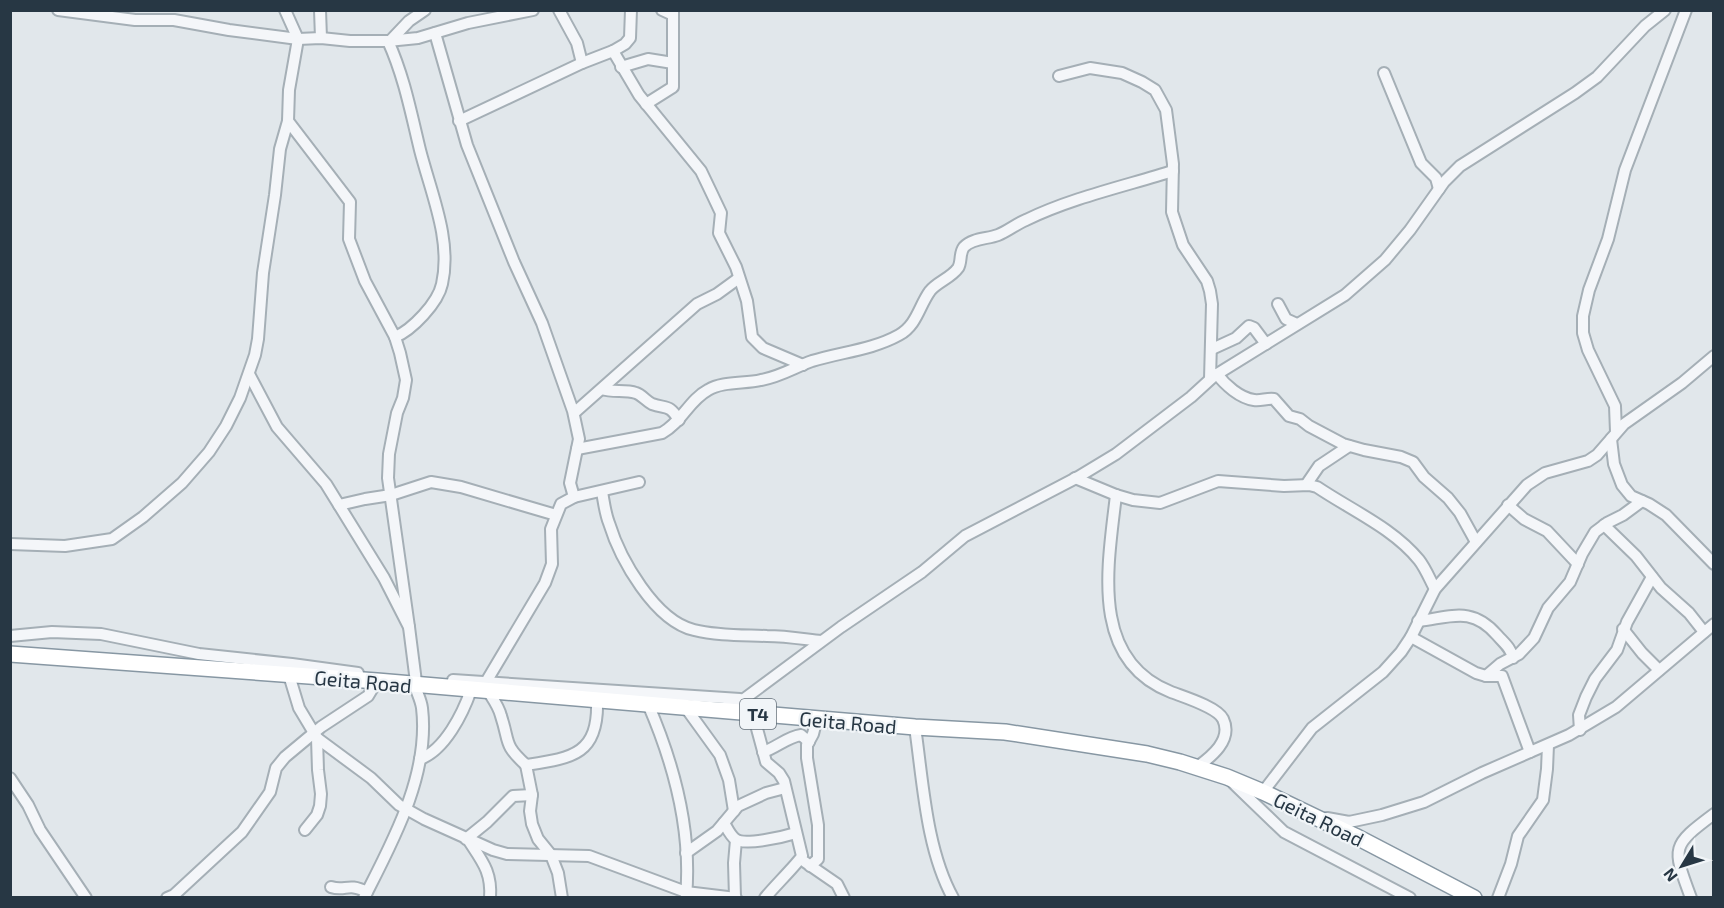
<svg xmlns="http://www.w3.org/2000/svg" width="1724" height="908" viewBox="0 0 1724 908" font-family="'Exo 2',sans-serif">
<rect width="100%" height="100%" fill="#e1e7eb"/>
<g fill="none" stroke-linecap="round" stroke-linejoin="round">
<defs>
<g id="minor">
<path d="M58,10L135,20H174L229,30L298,39L321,38L350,41H388L418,38L468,23L533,10"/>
<path d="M320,10L321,38"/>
<path d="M559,10L577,43L582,63"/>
<path d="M662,10L673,15"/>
<path d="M435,33L467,145L514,262L542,323L573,411L579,439L570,483L574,497"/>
<path d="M391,40L409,21L425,10"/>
<path d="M388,41C404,76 411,113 420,150C431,193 452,240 442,284C438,303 412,330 395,337"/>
<path d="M613,51L639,95L701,171L712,194L721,213L719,233L736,267L747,301L752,337L763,348L803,365"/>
<path d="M621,67L648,59L673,63"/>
<path d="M1384,73L1421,163L1436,178L1439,189"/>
<path d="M1059,76L1090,68L1122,73L1142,82L1155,90L1166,110L1173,164L1172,212L1183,245L1207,281L1210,291L1212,304L1210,379"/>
<path d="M646,104L673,87V10"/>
<path d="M288,121L350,202L349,239L365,281L395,337L400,353L406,380L403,398L397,413L389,454L388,478L409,627"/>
<path d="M459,121L582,63L613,51L625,44L630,38L631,10"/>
<path d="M1278,304L1286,319L1297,324"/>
<path d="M1212,349L1236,338L1249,326L1254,328L1266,344"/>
<path d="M249,374L277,427L326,484L384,578L409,627L416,682"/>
<path d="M1217,374C1225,385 1240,398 1254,400C1261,401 1267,398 1274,399L1289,416L1300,419L1309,426L1343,444L1364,450L1401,457L1413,462L1424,477L1448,498L1460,513L1476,542"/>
<path d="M602,389C613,393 625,389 636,393C642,395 646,401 652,404C667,409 669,404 679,420"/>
<path d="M574,413L697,304L717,294L739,278"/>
<path d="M1616,432L1615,406L1588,350L1583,333V316L1589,290L1608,239L1625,170L1686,10"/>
<path d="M1611,439L1614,464L1622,485L1631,496L1649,504L1666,515L1714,564"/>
<path d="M577,449L662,433C682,422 689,400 708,390C723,381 745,384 761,380C780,377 795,367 812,361C841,352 872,350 899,335C917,325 919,306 930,291C937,282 951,278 958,268C962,262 959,253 964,247C972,238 988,239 998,235C1008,231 1016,224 1026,220C1071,198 1125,186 1173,171"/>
<path d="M1075,478L1116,495L1133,500L1160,503L1218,481L1284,486L1309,485L1317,487C1351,510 1393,528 1419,560C1426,569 1430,580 1435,589"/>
<path d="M1306,485L1319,466L1349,446"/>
<path d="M602,492C604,502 605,513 609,523C620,559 655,621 694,630C718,636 743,635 767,636C785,636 803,639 821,641"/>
<path d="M1116,495C1108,565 1089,660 1171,692C1184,697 1217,707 1223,719C1233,740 1211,757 1197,767"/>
<path d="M339,505L365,499L391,495L431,482L461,487L556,515"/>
<path d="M1508,505L1524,519L1547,531L1578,564"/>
<path d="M1604,525L1636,556L1661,588L1689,613L1704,632"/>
<path d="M10,544L65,546L112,539L143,517L182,483L209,452L226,426L240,398L255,355L258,339L263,273L275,195L280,149L288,121L289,90L298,39L285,10"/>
<path d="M1418,621C1452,617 1472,606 1497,635C1504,643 1511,648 1513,658"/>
<path d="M1623,629L1642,653L1659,670"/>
<path d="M10,636L52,632L101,634L199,654L292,664L358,673"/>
<path d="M1411,637L1476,673L1486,676H1502L1530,752"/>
<path d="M289,675L299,708L317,738L371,778L399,805L424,819L493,850L507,854L589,856L686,892L736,898"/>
<path d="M1486,676L1500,664L1519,654L1534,638L1548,608L1570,582L1582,554L1595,532L1607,523L1623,515L1642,501"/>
<path d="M453,680L740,699"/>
<path d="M486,682L545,583L552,564L551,529L561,504L574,497L639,482"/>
<path d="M488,691C493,699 499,707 501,716C510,743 503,744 526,765C572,758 599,755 597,700"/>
<path d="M648,704C674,764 692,831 686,897"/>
<path d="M686,708L720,755L729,780L734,811"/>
<path d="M720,710L744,699L841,627L922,572L965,536L1078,477L1116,454L1191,397L1214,376L1345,295L1385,260L1410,230L1444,182L1460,166L1575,93L1597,77L1645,26L1665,10"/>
<path d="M753,714L766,762L779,773L784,781L802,856C799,862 771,890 765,898"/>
<path d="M915,727C923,782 926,849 953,898"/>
<path d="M1580,730L1579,715L1586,697L1595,679L1617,650L1627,622L1652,577"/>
<path d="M763,752C776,748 787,737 801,735L809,742"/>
<path d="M420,759C445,750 463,713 471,690"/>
<path d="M526,765L532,795L530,811L532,824L538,839L551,855L558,873L562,898"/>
<path d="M10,778L28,805L40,830L86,898"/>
<path d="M1233,783L1284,832L1410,898"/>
<path d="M1263,792L1312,728L1383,672L1401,652L1411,637L1435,589L1527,485L1545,473L1588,461L1597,455L1624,424L1682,383L1714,356"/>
<path d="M1327,818L1349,822L1382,815L1424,802L1482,773L1569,735L1616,707L1714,624"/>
<path d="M724,823C727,828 730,835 735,839C744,846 783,837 796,833"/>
<path d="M305,830L317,815L320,806L321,794L318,770L317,738"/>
<path d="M466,839L487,822L513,796L532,795"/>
<path d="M469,841C482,861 492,872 490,898"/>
<path d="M686,853L717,831L738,806L766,793L785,788"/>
<path d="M805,862L837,884L844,898"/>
<path d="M810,866L818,859V825L807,758V745L813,734L817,718"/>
<path d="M331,887C346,892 347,882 367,892"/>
<path d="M735,897L734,863L736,840"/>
<path d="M167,898L174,895L242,832L270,792L276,768L285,757L321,727L368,696L377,681"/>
<path d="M364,898C393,841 430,774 422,708C421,700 417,693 415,686"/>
<path d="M1498,898L1511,864L1518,836L1543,800L1547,769L1548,745"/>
<path d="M1691,898C1672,847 1671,846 1714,814"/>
</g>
<path id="highway" d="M10,654L377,681L915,727L1005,732L1147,754L1180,762L1227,777L1263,792L1355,836L1474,898"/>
</defs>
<!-- minor casing -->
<use href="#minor" stroke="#a5afb6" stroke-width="14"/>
<!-- highway casing -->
<use href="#highway" stroke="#8797a3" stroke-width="18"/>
<!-- minor -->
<use href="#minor" stroke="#f4f6f9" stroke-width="10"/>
<!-- highway -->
<use href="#highway" stroke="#fff" stroke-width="15"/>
</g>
<g text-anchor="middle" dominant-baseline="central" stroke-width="4.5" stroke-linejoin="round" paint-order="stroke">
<!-- shield labels -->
<rect fill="#f1f5f8" stroke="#64707a" stroke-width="1.5" x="740" y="699" width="36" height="30" rx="4.5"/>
<g font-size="18" font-weight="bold" fill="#273744">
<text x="758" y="714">T4</text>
</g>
<!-- street labels -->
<g font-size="20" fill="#273744" stroke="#f1f5f8">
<text transform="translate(363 681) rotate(5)">Geita Road</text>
<text transform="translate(848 722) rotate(5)">Geita Road</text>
<text transform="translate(1319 819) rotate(26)">Geita Road</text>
</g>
</g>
<!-- border -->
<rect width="1724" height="908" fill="none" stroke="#273744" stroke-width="24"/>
<!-- north arrow -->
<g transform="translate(1682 866) rotate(232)" stroke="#f1f5f8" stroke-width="4.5" paint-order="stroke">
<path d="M0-4.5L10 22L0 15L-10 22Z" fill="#273744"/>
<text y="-9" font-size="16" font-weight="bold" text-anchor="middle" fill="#273744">N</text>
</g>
</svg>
